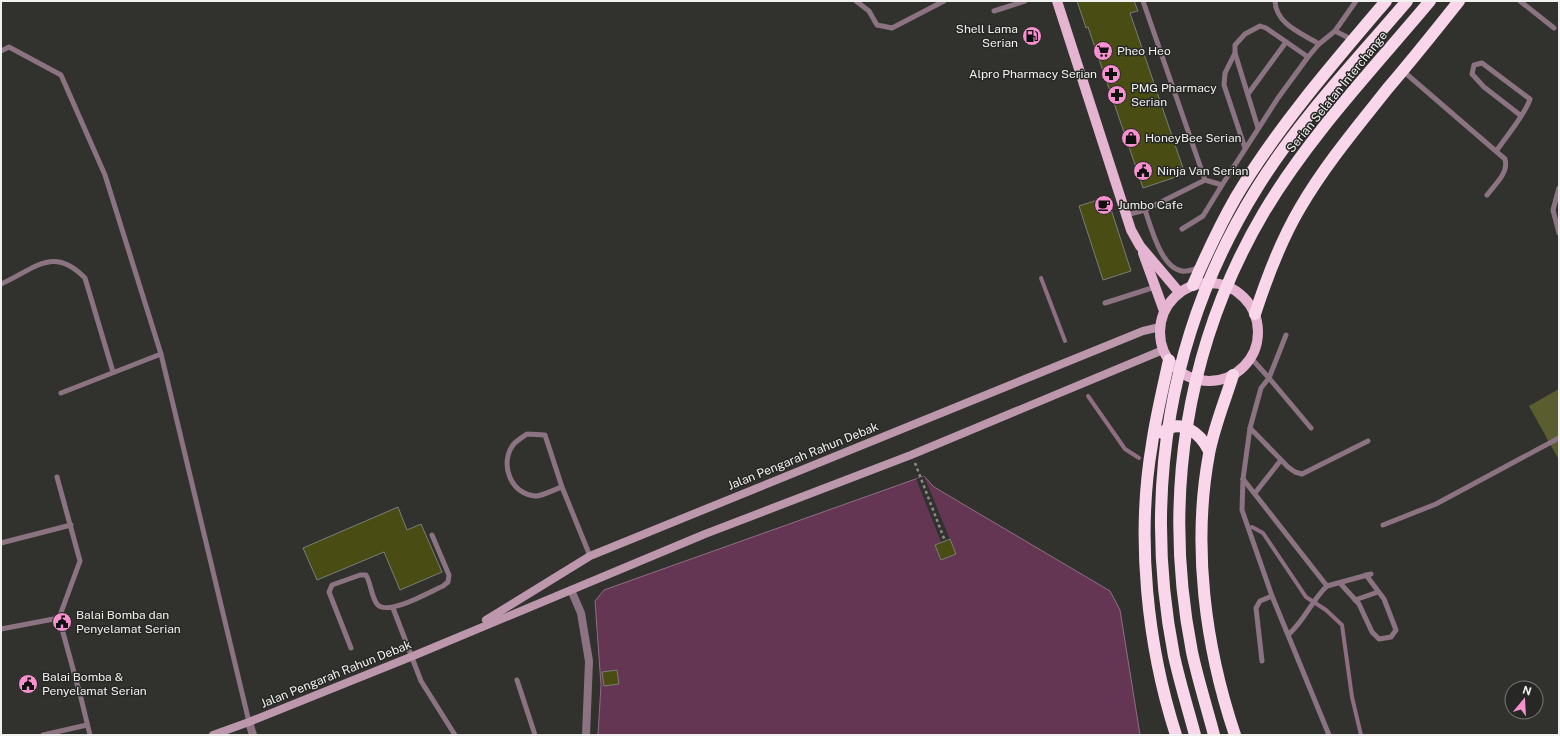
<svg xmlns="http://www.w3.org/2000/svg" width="1560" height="736" viewBox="0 0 1560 736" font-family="'Public Sans',sans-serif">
<rect width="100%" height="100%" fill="#31322e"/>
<!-- green -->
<path fill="#5a5e2f" d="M1559,389V460L1529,406Z"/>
<!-- water -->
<path fill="#653653" stroke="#8f6e82" d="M924,476L934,487L1110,591L1120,610L1140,735H598L601,685L595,601L604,590Z"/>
<!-- pier -->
<path fill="#31322e" d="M924,476L956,554L941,560L935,545L941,542L916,479Z"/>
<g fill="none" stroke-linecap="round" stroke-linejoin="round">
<!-- stream -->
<g stroke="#8f6e82" stroke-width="4">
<path d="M1041,278L1065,341"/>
<path d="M1088,396L1125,449L1139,458"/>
<path d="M1252,527L1263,533L1306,597L1326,610L1342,625L1352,697L1361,735"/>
</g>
</g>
<!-- building -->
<g fill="#494d14" stroke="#7c7c78">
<path d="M1077,1H1134L1138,11L1130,13L1185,174L1143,188L1088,27L1086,28Z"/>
<path d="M1107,197L1131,271L1103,280L1079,206Z"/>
<path d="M398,507L407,530L421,524L442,572L400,590L384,552L317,580L303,548Z"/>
<path d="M950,539L956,554L941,560L935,545Z"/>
<path d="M617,670L619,684L604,686L602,672Z"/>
</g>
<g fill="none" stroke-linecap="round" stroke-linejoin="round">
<!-- path -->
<path stroke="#8b8b88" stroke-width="2.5" stroke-dasharray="3 3" stroke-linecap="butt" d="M915,463L945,541"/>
<!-- lane -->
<g stroke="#8b7381" stroke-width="5">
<path d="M856,1L869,11L877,25L892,28L944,1"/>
<path d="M1143,1L1205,180"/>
<path d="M1275,1C1276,24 1301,33 1319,44"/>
<path d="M1520,1L1554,28"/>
<path d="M994,11L1025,1"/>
<path d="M1335,31L1353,40"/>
<path d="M1,51L9,47L61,75L105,175L161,354L249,722"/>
<path d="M1235,53L1225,73L1224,85L1245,148"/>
<path d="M1403,71L1505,159C1509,173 1495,184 1487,195"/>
<path d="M1248,94L1286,42"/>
<path d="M1258,128L1235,53V45L1245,34L1260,26L1266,28L1308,57"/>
<path d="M1497,150C1506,137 1526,113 1530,99L1482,63L1474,65L1472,74L1484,87L1520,115"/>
<path d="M1559,188L1553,210L1559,233"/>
<path d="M1145,210C1151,227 1161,268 1182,271C1188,272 1194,269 1200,267"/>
<path d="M1126,215L1145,210L1205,180L1222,185L1278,98L1308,57L1319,44L1335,31L1356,1"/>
<path d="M1182,229L1203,216L1222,185"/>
<path d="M1,284C35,269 53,245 85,278L113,372"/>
<path d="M1105,303L1155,287"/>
<path d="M1286,335L1269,378L1311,428"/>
<path d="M1251,358L1269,378L1261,388L1250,428L1243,479L1242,510L1272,596L1329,735"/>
<path d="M61,393L161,354"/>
<path d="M1250,428L1288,467L1295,472L1302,474L1368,441"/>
<path d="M57,477L80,561L59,618L81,698L90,735"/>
<path d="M1243,479L1327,586L1371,574"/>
<path d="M562,487C555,489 543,496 536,496C511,495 499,464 513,445C516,441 523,437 527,434L545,435L562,487L590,556"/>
<path d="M1255,493L1281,460"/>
<path d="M1383,525L1436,504L1559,438"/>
<path d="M1,543L71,525"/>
<path d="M1340,583L1359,604L1372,632L1379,639L1391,637L1396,630L1384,599L1366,575"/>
<path d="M1355,600L1378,592"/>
<path d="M393,608L421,681L455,735"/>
<path d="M1,629L59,618"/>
<path d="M1289,634C1305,620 1312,600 1327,586"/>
<path d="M351,648L329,592L332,585L360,575H366C371,583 371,596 377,604C387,617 431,591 443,586L448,582L449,575L432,535"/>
<path d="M1262,661L1256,608L1260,601L1272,596"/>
<path d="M517,680L535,735"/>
<path d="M43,735L87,725"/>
</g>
<!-- street -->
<g stroke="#8b7381" stroke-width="8">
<path d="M571,590L581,613L589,661L586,735"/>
<path d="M249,722L253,735"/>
</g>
<!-- secondary -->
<g stroke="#bd98ad" stroke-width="8">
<path d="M486,620L590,556L1143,331L1160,327"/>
<path d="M213,735L249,722L413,656L705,534L911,455L1163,350"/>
</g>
<!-- primary -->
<g stroke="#e4b4d0" stroke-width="10">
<path d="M1057,1L1131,230L1140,246L1179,292"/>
<path d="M1143,253L1164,311"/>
<circle cx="1209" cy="332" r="49"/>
</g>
<!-- highway -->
<g stroke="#f9d6ea" stroke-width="12">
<path d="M1193,285C1206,255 1220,225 1236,197C1276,129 1335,61 1386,1"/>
<path d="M1255,314C1267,277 1280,242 1300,208C1325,165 1357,127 1388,88C1412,60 1436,30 1459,1"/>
<path d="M1169,360C1163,388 1156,416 1152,444C1136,537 1147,645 1176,735"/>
<path d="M1233,375C1225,401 1214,427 1209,454C1192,546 1205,646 1235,735"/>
<path d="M1162,433C1180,416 1201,434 1209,451"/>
<path d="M1195,735C1188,709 1180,683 1174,656C1142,493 1169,329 1257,188C1299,120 1356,61 1407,1"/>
<path d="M1214,735C1207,708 1198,680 1192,652C1162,500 1185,346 1264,212C1310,135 1373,69 1430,1"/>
</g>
</g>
<!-- icons -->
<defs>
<symbol id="fuel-disc" viewBox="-11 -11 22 22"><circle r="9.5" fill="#f690cf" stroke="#272825"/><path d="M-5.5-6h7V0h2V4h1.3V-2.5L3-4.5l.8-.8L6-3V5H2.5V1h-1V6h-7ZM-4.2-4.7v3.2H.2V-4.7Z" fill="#111"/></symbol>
<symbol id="supermarket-disc" viewBox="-11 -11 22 22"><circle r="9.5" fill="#f690cf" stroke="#272825"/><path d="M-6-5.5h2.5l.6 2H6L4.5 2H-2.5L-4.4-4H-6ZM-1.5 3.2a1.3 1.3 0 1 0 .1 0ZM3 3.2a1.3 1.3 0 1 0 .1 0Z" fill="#111"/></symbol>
<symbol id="pharmacy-disc" viewBox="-11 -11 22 22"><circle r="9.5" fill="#f690cf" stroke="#272825"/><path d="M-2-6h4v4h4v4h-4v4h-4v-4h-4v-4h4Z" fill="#111"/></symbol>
<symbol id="shop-disc" viewBox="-11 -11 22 22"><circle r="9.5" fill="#f690cf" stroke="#272825"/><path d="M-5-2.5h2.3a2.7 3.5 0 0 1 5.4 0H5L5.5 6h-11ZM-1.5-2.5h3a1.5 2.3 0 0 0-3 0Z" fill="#111"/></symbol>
<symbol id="civic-disc" viewBox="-11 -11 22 22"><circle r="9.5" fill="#f690cf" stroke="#272825"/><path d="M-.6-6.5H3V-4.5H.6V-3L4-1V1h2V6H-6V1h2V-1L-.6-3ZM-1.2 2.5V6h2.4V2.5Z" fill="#111"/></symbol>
<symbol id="cafe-disc" viewBox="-11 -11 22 22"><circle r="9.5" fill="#f690cf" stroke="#272825"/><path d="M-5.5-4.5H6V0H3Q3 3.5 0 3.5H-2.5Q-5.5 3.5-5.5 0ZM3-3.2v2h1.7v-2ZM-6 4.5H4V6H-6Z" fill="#111"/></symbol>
</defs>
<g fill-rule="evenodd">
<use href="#fuel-disc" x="1021" y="25" width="22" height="22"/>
<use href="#supermarket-disc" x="1092" y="40" width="22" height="22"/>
<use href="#pharmacy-disc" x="1100" y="63" width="22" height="22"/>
<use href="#pharmacy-disc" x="1106" y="84" width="22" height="22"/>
<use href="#shop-disc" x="1120" y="127" width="22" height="22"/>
<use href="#civic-disc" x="1132" y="160" width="22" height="22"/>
<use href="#cafe-disc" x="1093" y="194" width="22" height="22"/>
<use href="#civic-disc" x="51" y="611" width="22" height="22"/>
<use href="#civic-disc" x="17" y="673" width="22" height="22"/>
</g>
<g text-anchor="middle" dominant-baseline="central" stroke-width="3" stroke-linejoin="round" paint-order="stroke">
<!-- poi labels -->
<g font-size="12" fill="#f1f1ef" stroke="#272825" text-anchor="start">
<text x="1018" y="29" text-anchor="end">Shell Lama<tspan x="1018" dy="14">Serian</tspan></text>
<text x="1117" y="51">Pheo Heo</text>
<text x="1097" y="74" text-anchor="end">Alpro Pharmacy Serian</text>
<text x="1131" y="88">PMG Pharmacy<tspan x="1131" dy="14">Serian</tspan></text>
<text x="1145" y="138">HoneyBee Serian</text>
<text x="1157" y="171">Ninja Van Serian</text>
<text x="1118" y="205">Jumbo Cafe</text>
<text x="76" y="615">Balai Bomba dan<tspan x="76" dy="14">Penyelamat Serian</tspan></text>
<text x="42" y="677">Balai Bomba &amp;<tspan x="42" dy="14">Penyelamat Serian</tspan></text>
</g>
<!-- street labels -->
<g font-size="12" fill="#f1f1ef" stroke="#272825">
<text transform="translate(1337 92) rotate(-51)">Serian Selatan Interchange</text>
<text transform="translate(803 456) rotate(-22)">Jalan Pengarah Rahun Debak</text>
<text transform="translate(336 674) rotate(-22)">Jalan Pengarah Rahun Debak</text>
</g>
</g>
<!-- border -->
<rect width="1560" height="736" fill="none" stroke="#f1f1ef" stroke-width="4"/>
<!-- north arrow -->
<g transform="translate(1524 700) rotate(18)"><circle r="19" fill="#272825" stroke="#787876"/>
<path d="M0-3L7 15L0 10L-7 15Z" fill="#f690cf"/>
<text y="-6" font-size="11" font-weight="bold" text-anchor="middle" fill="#f1f1ef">N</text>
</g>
</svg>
